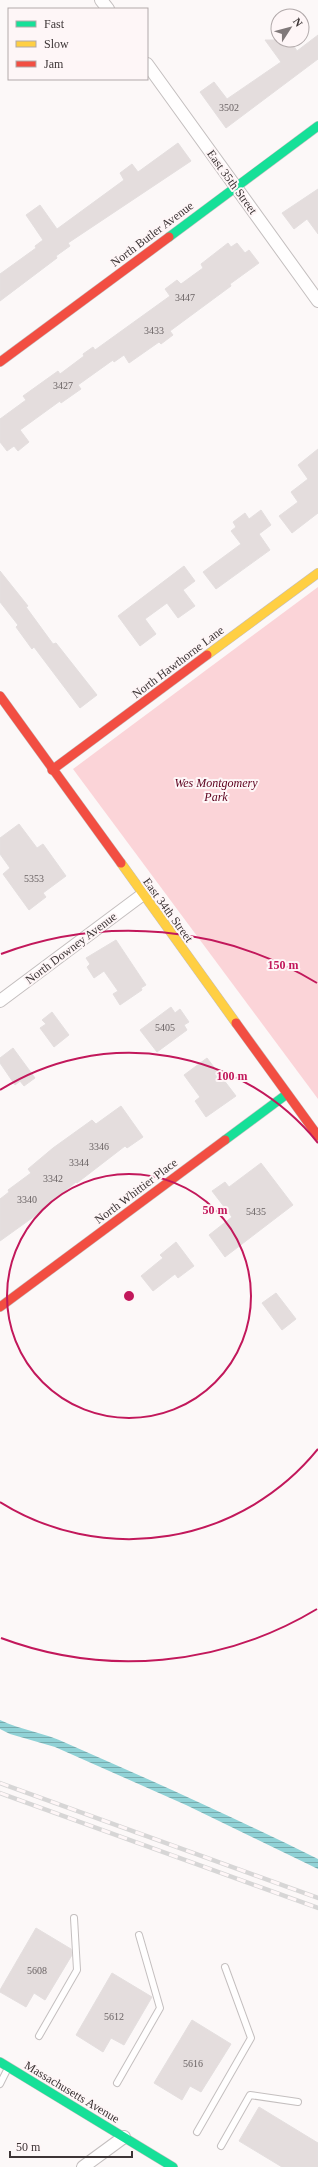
<svg xmlns="http://www.w3.org/2000/svg" width="318" height="2167" viewBox="0 0 318 2167" font-family="Georgia,serif">
<defs>
<pattern id="water-rules" width="6" height="5" patternUnits="userSpaceOnUse"><rect width="6" height="5" fill="#90d2d6"/><path d="M0 2.5h6" fill="none" stroke="#77abae"/></pattern>
</defs>
<rect width="100%" height="100%" fill="#fcf8f8"/>
<!-- green -->
<path fill="#fbd4d8" d="M318,587V1099L73,769Z"/>
<!-- water -->
<path fill="url(#water-rules)" d="M0,1720C21,1730 45,1733 66,1743C151,1780 235,1818 318,1859V1869L186,1805L55,1747L10,1734L0,1729Z"/>
<!-- building -->
<g fill="#e4dddd" stroke="#e4dfdf">
<path d="M318,35V59L226,128L200,92L214,82L227,99L281,62L265,40H290L297,51Z"/>
<path d="M178,143L191,161L68,243L70,246L56,256L57,258L0,301V274L36,248L35,246L43,240L26,215L40,205L57,229L124,180L120,173L132,164L138,172Z"/>
<path d="M318,189V234L307,219L294,229L282,213Z"/>
<path d="M228,243L231,247L237,243L245,253L249,250L259,263L230,284L231,286L170,331L173,335L161,344L159,342L129,363L124,355L114,362L113,360L78,385L81,389L61,403L60,401L20,430L29,442L18,451L14,446L7,451L0,442V419L26,400L23,396L58,371L60,374L84,356L83,354L93,347L95,350L170,296L165,289L177,280L181,284L203,268L201,264Z"/>
<path d="M318,449V513L292,533L279,516L298,502L291,492L308,479L298,465Z"/>
<path d="M261,510L271,525L259,534L270,550L216,589L203,572L241,544L231,531L236,527L233,522L245,513L249,519Z"/>
<path d="M184,566L195,581L183,590L195,606L178,618L167,603L145,619L156,634L140,646L118,616Z"/>
<path d="M0,571L28,606L26,607L53,644L56,643L97,695L80,708L34,647L32,649L16,627L18,625L0,602Z"/>
<path d="M19,824L37,848L43,844L66,876L43,893L46,897L29,910L3,874L10,868L0,854V838Z"/>
<path d="M116,940L146,985L141,988L142,990L120,1005L113,994L118,991L104,971L94,978L87,967L90,964L86,958Z"/>
<path d="M171,1007L175,1013L180,1009L189,1022L184,1025L187,1030L157,1052L140,1030Z"/>
<path d="M52,1012L69,1035L54,1047L40,1028L46,1024L42,1020Z"/>
<path d="M13,1048L35,1078L24,1086L20,1081L15,1085L0,1063V1058Z"/>
<path d="M207,1058L236,1096L206,1117L195,1101L200,1097L184,1075Z"/>
<path d="M121,1106L143,1137L127,1148L125,1146L77,1183L76,1182L45,1207L46,1208L0,1241V1199L9,1192L8,1190L31,1173L28,1169L53,1148L92,1120L96,1124Z"/>
<path d="M261,1163L293,1205L225,1257L209,1235L232,1217L212,1191L225,1182L229,1187Z"/>
<path d="M176,1242L194,1266L178,1278L175,1274L153,1291L141,1276L163,1258L160,1255Z"/>
<path d="M276,1293L296,1319L282,1330L262,1303Z"/>
<path d="M36,1928L71,1949L72,1955L45,2000L34,1993L26,2007L0,1992V1990Z"/>
<path d="M112,1973L152,1997L124,2045L111,2038L103,2052L76,2035Z"/>
<path d="M192,2020L231,2044L201,2092L190,2086L182,2100L154,2083Z"/>
<path d="M259,2107L318,2143V2167H282L239,2141Z"/>
</g>
<g fill="none" stroke-linecap="round" stroke-linejoin="round">
<defs>
<g id="lane">
<path d="M39,2036L77,1970L74,1918"/>
<path d="M117,2083L160,2008L139,1935"/>
<path d="M0,2084L8,2068"/>
<path d="M197,2132L251,2038L225,1967"/>
<path d="M221,2146L250,2095L298,2102"/>
</g>
<g id="street">
<path d="M101,0L108,9"/>
<path d="M147,64L318,301"/>
<path d="M0,1001L142,895"/>
<path d="M83,2167L124,2137"/>
</g>
<g id="fast">
<path d="M169,237L318,126"/>
<path d="M225,1140L287,1094"/>
<path d="M0,2062L173,2167"/>
</g>
<g id="slow">
<path d="M207,655L318,573"/>
<path d="M121,863L236,1023"/>
</g>
<g id="jam">
<path d="M0,362L169,237"/>
<path d="M0,696L121,863"/>
<path d="M52,770L207,655"/>
<path d="M236,1023L318,1136"/>
<path d="M0,1307L225,1140"/>
</g>
</defs>
<!-- lane casing -->
<use href="#lane" stroke="#c4bfbf" stroke-width="8"/>
<!-- street casing -->
<use href="#street" stroke="#c4bfbf" stroke-width="14"/>
<!-- fast casing -->
<use href="#fast" stroke="#c4bfbf" stroke-width="10"/>
<!-- slow casing -->
<use href="#slow" stroke="#c4bfbf" stroke-width="10"/>
<!-- jam casing -->
<use href="#jam" stroke="#c4bfbf" stroke-width="10"/>
<!-- lane -->
<use href="#lane" stroke="#fffefe" stroke-width="6"/>
<!-- street -->
<use href="#street" stroke="#fffefe" stroke-width="12"/>
<!-- fast -->
<use href="#fast" stroke="#16e098" stroke-width="9"/>
<!-- slow -->
<use href="#slow" stroke="#ffcf43" stroke-width="9"/>
<!-- jam -->
<use href="#jam" stroke="#f24e42" stroke-width="9"/>
<defs>
<g id="rail">
<path d="M0,1783L318,1898"/>
<path d="M0,1793L318,1908"/>
</g>
</defs>
<!-- rail casing -->
<use href="#rail" stroke="#d7d6d6" stroke-width="4.5"/>
<!-- rail -->
<use href="#rail" stroke="#fef6f7" stroke-width="3" stroke-dasharray="9" stroke-linecap="butt"/>
</g>
<!-- distance rings -->
<g fill="none" stroke="#c2185b" stroke-width="2">
<circle cx="129" cy="1296" r="122"/>
<path d="M318 1449A243 243 0 0 1 0 1502M0 1090A243 243 0 0 1 318 1143"/>
<path d="M317 1609A365 365 0 0 1 1 1638M1 954A365 365 0 0 1 317 983"/>
</g>
<g text-anchor="middle" dominant-baseline="central" stroke-width="4" stroke-linejoin="round" paint-order="stroke">
<!-- number labels -->
<g font-size="10" fill="#6a6364">
<text x="229" y="107">3502</text>
<text x="185" y="297">3447</text>
<text x="154" y="330">3433</text>
<text x="63" y="385">3427</text>
<text x="34" y="878">5353</text>
<text x="165" y="1027">5405</text>
<text x="99" y="1146">3346</text>
<text x="79" y="1162">3344</text>
<text x="53" y="1178">3342</text>
<text x="27" y="1199">3340</text>
<text x="256" y="1211">5435</text>
<text x="37" y="1970">5608</text>
<text x="114" y="2016">5612</text>
<text x="193" y="2063">5616</text>
</g>
<!-- street labels -->
<g font-size="12" fill="#3d3536" stroke="#fef6f7">
<text transform="translate(232 182) rotate(54)">East 35th Street</text>
<text transform="translate(152 234) rotate(-37)">North Butler Avenue</text>
<text transform="translate(178 662) rotate(-37)">North Hawthorne Lane</text>
<text transform="translate(168 910) rotate(54)">East 34th Street</text>
<text transform="translate(71 948) rotate(-37)">North Downey Avenue</text>
<text transform="translate(136 1191) rotate(-37)">North Whittier Place</text>
<text transform="translate(72 2092) rotate(31)">Massachusetts Avenue</text>
</g>
<!-- park labels -->
<g font-size="12" font-style="italic" fill="#5c001d" stroke="#fef6f7">
<text x="216" y="783">Wes Montgomery<tspan x="216" dy="14">Park</tspan></text>
</g>
</g>
<circle cx="129" cy="1296" r="6" fill="#c2185b" stroke="#fef6f7" stroke-width="2"/>
<g font-size="12" text-anchor="middle" font-weight="bold" fill="#c2185b" stroke="#fef6f7" stroke-width="4" stroke-linejoin="round" paint-order="stroke">
<text x="283" y="969">150 m</text>
<text x="232" y="1080">100 m</text>
<text x="215" y="1214">50 m</text>
</g>
<!-- legend -->
<rect x="8" y="8" width="140" height="72" fill="#fef6f7" stroke="#b1a9aa"/>
<rect x="16" y="21" width="20" height="6" fill="#16e098" stroke="#b1a9aa"/>
<text x="44" y="28" font-size="12" fill="#3d3536">Fast</text>
<rect x="16" y="41" width="20" height="6" fill="#ffcf43" stroke="#b1a9aa"/>
<text x="44" y="48" font-size="12" fill="#3d3536">Slow</text>
<rect x="16" y="61" width="20" height="6" fill="#f24e42" stroke="#b1a9aa"/>
<text x="44" y="68" font-size="12" fill="#3d3536">Jam</text>
<!-- north arrow -->
<g transform="translate(290 28) rotate(54)"><circle r="19" fill="#fef6f7" stroke="#b1a9aa"/>
<path d="M0-3L7 15L0 10L-7 15Z" fill="#80797a"/>
<text y="-6" font-size="11" font-weight="bold" text-anchor="middle" fill="#3d3536">N</text>
</g>
<!-- scale -->
<path d="M10 2151v6h122v-6" fill="none" stroke="#3d3536" stroke-width="2"/>
<text x="16" y="2151" font-size="12" fill="#3d3536" stroke="#fef6f7" stroke-width="3" paint-order="stroke">50 m</text>
</svg>
